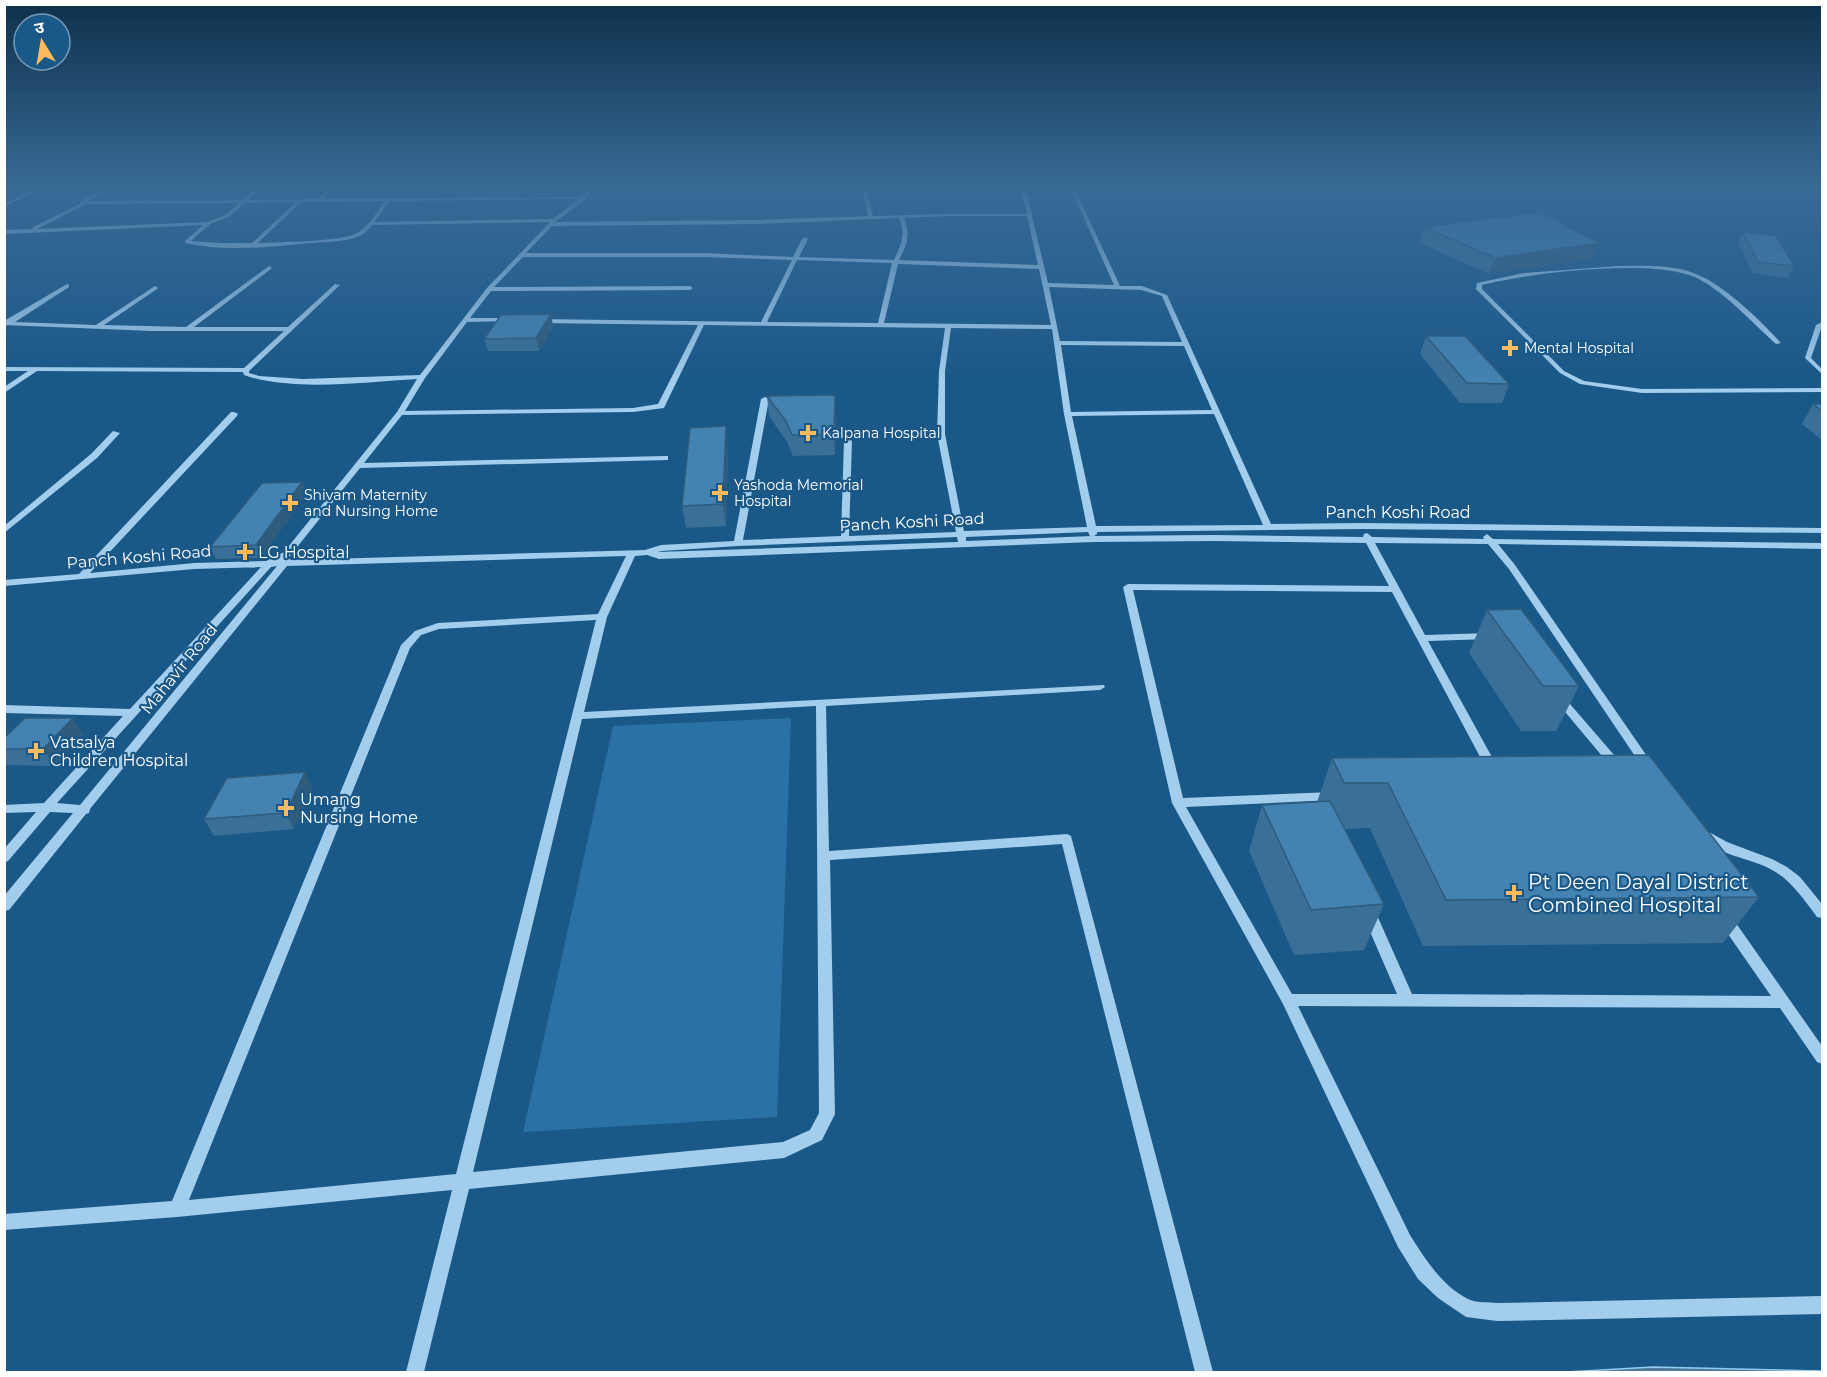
<svg xmlns="http://www.w3.org/2000/svg" width="1827" height="1377" viewBox="0 0 1827 1377" font-family="Montserrat,'Noto Sans Devanagari',sans-serif">
<rect width="100%" height="100%" fill="#1a5888"/>
<!-- green -->
<path fill="#2a71a5" d="M791,718L777,1117L523,1132L613,726Z"/>
<!-- water -->
<path fill="#4c799c" stroke="#95caef" stroke-width="1.5" d="M1653,1367L1822,1371V1372H1566Z"/>
<g fill="none" stroke-linecap="round" stroke-linejoin="round">
<!-- minor -->
<g fill="#a2cded" fill-rule="evenodd">
<path d="M42,187H49L4,206V203Z"/>
<path d="M105,187H111L88,201L242,200L257,187H262L248,200L318,199L328,187H333L323,199L582,197L588,187H592L586,199L555,222L756,220L868,216L862,187H866L873,216L948,214H1027L1021,187H1025L1032,214L1033,215L1032,216L1048,283L1114,285L1070,187H1074L1120,286H1142L1167,295L1271,524L1362,523L1822,528V533L1362,529L1097,532V534L1094,536L1213,535L1363,537L1364,534L1367,533L1372,537L1484,539L1483,537L1487,534L1493,539L1822,543V549L1498,544L1515,565L1651,762L1653,765L1651,768H1643L1509,569L1488,544L1375,543L1425,635L1490,633L1495,636L1490,639L1428,641L1498,768L1496,771H1488L1486,768L1392,592L1133,590L1183,798L1333,792L1337,793L1339,796L1337,799L1333,800L1186,807L1292,994H1397L1362,913L1364,909L1369,908L1374,909L1376,913L1412,994L1771,996L1721,924L1719,920L1721,916L1726,915L1731,916L1822,1046V1064L1817,1062L1780,1008L1298,1006L1410,1235C1425,1259 1442,1286 1468,1299C1476,1303 1488,1302 1497,1303L1822,1296V1314L1497,1321L1466,1317L1438,1298L1418,1279L1398,1247L1283,1004L1172,803L1123,587L1128,584L1389,586L1366,543L1213,541L1094,542L659,559L647,555L635,556L607,617L584,712L1104,685L1105,687L1100,690L826,706L829,851L1067,834L1071,836L1213,1372H1195L1062,844L830,860L835,1114L822,1140L784,1158L469,1189L424,1372H406L452,1190L177,1217L4,1230V1214L172,1201L401,645L415,631L438,623L598,614L626,556L287,566L90,809L89,813L86,814L9,910L4,911V896L73,813L50,812L8,861L4,863V849L36,812L4,813V805L44,803L123,716L4,713V705L130,709L261,567L194,569L4,586V580L79,574L231,412H234L238,414L237,416L90,573L194,563L266,561L284,552L397,412L417,379C366,382 291,392 244,375L243,372L37,371L4,393V387L28,371H4V367L244,368L284,331H152L4,325V321L67,284L69,285V287L15,322L96,325L155,286L158,288L157,289L104,325L186,327L269,266L272,268L271,269L194,327H288L335,284L340,285L249,371V373L259,376L303,379L420,375L487,288L550,222L372,225C368,230 363,235 357,237C343,242 326,242 311,243C270,247 225,252 185,243V241L203,225L4,234V230L33,229V227L80,204V202ZM579,199L553,219L374,222L390,201ZM385,201C376,213 369,226 357,233C342,242 279,242 258,243L301,202ZM296,202L252,243H218L191,241L210,224L229,217L245,203ZM239,203L225,215L207,222L37,229L86,204ZM948,216H1027L1038,265L899,260C907,244 911,235 904,218ZM899,218C906,235 901,244 894,260L799,257L808,239L805,237L802,239L793,257L704,253H526L552,226L756,224ZM523,257H704L792,260L761,322L538,319L535,321L538,323L698,325L658,404L633,408L405,411L425,378L467,322L512,321L513,320L510,318H470L491,291L690,290L693,288L690,286L494,287ZM797,260L892,263L878,323L767,322ZM898,264L1039,269L1051,325L884,323ZM1049,287L1141,290L1162,296L1182,342L1060,341ZM704,325L945,328L939,371L937,434L956,532L849,536L852,441L848,439L844,441L841,536L743,540L769,399L765,397L761,399L734,541L661,545L645,550L291,560L287,557L290,556L360,468L668,460V456H665L364,463L402,415L633,412L664,408ZM951,328L1052,329L1064,414L1087,527L964,531L945,434V371ZM1061,345L1184,346L1212,410L1071,412ZM1214,414L1263,525L1096,526L1072,416ZM1088,532L1090,536H1092L966,541V537ZM957,537L958,542L657,552L662,551L738,546ZM277,566L80,805L57,803L271,567ZM596,620L456,1174L189,1200L410,648L421,635L439,629ZM816,706L819,1113L810,1130L783,1142L473,1172L582,719Z"/>
<path d="M1618,266C1643,266 1672,264 1696,274C1723,284 1761,321 1781,343L1776,344C1751,322 1728,295 1699,279C1657,257 1529,273 1482,285V289L1564,371L1584,381L1642,389L1822,388V392L1642,393L1580,384L1560,373L1476,289L1477,283L1524,273Z"/>
<path d="M1822,322V326L1811,358L1822,369V374L1805,358L1816,325Z"/>
<path d="M113,431L120,433L97,458L4,533V526L91,454Z"/>
<path d="M1559,695L1563,696L1621,763L1623,766L1621,769H1613L1555,700L1554,698Z"/>
<path d="M1707,831L1727,842L1772,859L1787,867L1800,877L1822,904V918L1817,917C1804,900 1791,880 1772,870C1752,858 1714,855 1701,836L1703,833Z"/>
</g>
</g>
<!-- wall -->
<g fill="#3a7098">
<path d="M1424,227L1599,243L1592,259L1489,274L1419,243Z"/>
<path d="M1743,232L1794,266L1788,278L1753,273L1738,243Z"/>
<path d="M553,326L539,351H488L484,339Z"/>
<path d="M1426,336L1509,384L1502,403H1460L1420,354Z"/>
<path d="M835,395L836,415L835,455L793,456L787,442L769,416L767,396Z"/>
<path d="M1813,404H1822V440L1802,424Z"/>
<path d="M728,447L726,526L686,528L682,506Z"/>
<path d="M302,482L307,493L261,558L216,559L210,547Z"/>
<path d="M1487,610L1579,686L1556,731H1521L1469,653Z"/>
<path d="M83,734L55,766L6,765L4,763V738Z"/>
<path d="M1332,758L1759,897L1723,943L1423,946L1370,828L1344,829L1384,904L1364,950L1294,955L1249,851L1262,805L1317,802Z"/>
<path d="M313,788L294,829L214,836L204,819Z"/>
</g>
<!-- shaded-wall -->
<g fill="#2f5b7c">
<path d="M1599,243L1592,259L1489,274L1495,258Z"/>
<path d="M551,314L553,326L539,351L536,338Z"/>
<path d="M835,395L836,415L835,455L834,434Z"/>
<path d="M726,426L728,447L726,526L723,504Z"/>
<path d="M302,482L307,493L261,558L256,545Z"/>
<path d="M73,718L83,734L55,766L43,749Z"/>
<path d="M305,772L313,788L294,829L286,813Z"/>
</g>
<!-- building -->
<g fill="#4382b1" stroke="#2f5b7c" stroke-width="1.5">
<path d="M1541,212L1599,243L1495,258L1424,227Z"/>
<path d="M1743,232L1776,236L1794,266L1758,262Z"/>
<path d="M551,314L536,338L484,339L501,315Z"/>
<path d="M1426,336H1465L1509,384L1467,383Z"/>
<path d="M835,395L834,434L792,435L786,421L767,396Z"/>
<path d="M1813,404H1822V411Z"/>
<path d="M726,426L723,504L682,506L690,428Z"/>
<path d="M302,482L256,545L210,547L262,483Z"/>
<path d="M1521,609L1579,686H1543L1487,610Z"/>
<path d="M25,718H73L43,749H4V738Z"/>
<path d="M1649,755L1759,897L1446,900L1388,783H1344L1332,758Z"/>
<path d="M305,772L286,813L204,819L227,778Z"/>
<path d="M1330,801L1384,904L1311,910L1262,805Z"/>
</g>
<!-- sky -->
<linearGradient id="sky" x2="0" y2="1"><stop stop-color="#0e304b"/><stop offset="0.49" stop-color="#386a96"/><stop offset="1" stop-color="#386a96" stop-opacity="0"/></linearGradient>
<rect width="1827" height="380" fill="url(#sky)"/>
<!-- markers -->
<g fill="#ffbc5e" stroke="#1a5888" stroke-width="2">
<path d="M1507 339h6v6h6v6h-6v6h-6v-6h-6v-6h6z"/>
<path d="M805 424h6v6h6v6h-6v6h-6v-6h-6v-6h6z"/>
<path d="M717 484h6v6h6v6h-6v6h-6v-6h-6v-6h6z"/>
<path d="M287 494h6v6h6v6h-6v6h-6v-6h-6v-6h6z"/>
<path d="M242 543h6v6h6v6h-6v6h-6v-6h-6v-6h6z"/>
<path d="M33 742h6v6h6v6h-6v6h-6v-6h-6v-6h6z"/>
<path d="M283 799h6v6h6v6h-6v6h-6v-6h-6v-6h6z"/>
<path d="M1511 884h6v6h6v6h-6v6h-6v-6h-6v-6h6z"/>
</g>
<g text-anchor="middle" dominant-baseline="central" stroke-width="4.5" stroke-linejoin="round" paint-order="stroke">
<!-- far-poi labels -->
<g font-size="14" fill="#fff" stroke="#1a5888" text-anchor="start">
<text x="1524" y="348">Mental Hospital</text>
<text x="822" y="433">Kalpana Hospital</text>
<text x="734" y="485">Yashoda Memorial<tspan x="734" dy="16">Hospital</tspan></text>
<text x="304" y="495">Shivam Maternity<tspan x="304" dy="16">and Nursing Home</tspan></text>
</g>
<!-- street labels -->
<g font-size="16" fill="#fff" stroke="#1a5888">
<text x="1398" y="512">Panch Koshi Road</text>
<text transform="translate(912 522) rotate(-3)">Panch Koshi Road</text>
<text transform="translate(139 557) rotate(-5)">Panch Koshi Road</text>
<text transform="translate(179 669) rotate(-51)">Mahavir Road</text>
</g>
<!-- poi labels -->
<g font-size="16" fill="#fff" stroke="#1a5888" text-anchor="start">
<text x="258" y="552">LG Hospital</text>
<text x="50" y="742">Vatsalya<tspan x="50" dy="18">Children Hospital</tspan></text>
<text x="300" y="799">Umang<tspan x="300" dy="18">Nursing Home</tspan></text>
</g>
<!-- near-poi labels -->
<g font-size="20" fill="#fff" stroke="#1a5888" text-anchor="start">
<text x="1528" y="882">Pt Deen Dayal District<tspan x="1528" dy="23">Combined Hospital</tspan></text>
</g>
</g>
<!-- border -->
<rect width="1827" height="1377" fill="none" stroke="#ffffff" stroke-width="12"/>
<!-- north arrow -->
<g transform="translate(42 42) rotate(349)"><circle r="28" fill="#1a5888" stroke="#769bb8" stroke-width="1.5"/>
<path d="M0-4.5L10 22L0 15L-10 22Z" fill="#ffbc5e"/>
<text y="-9" font-size="16" font-weight="bold" text-anchor="middle" fill="#ffffff">उ</text>
</g>
</svg>
